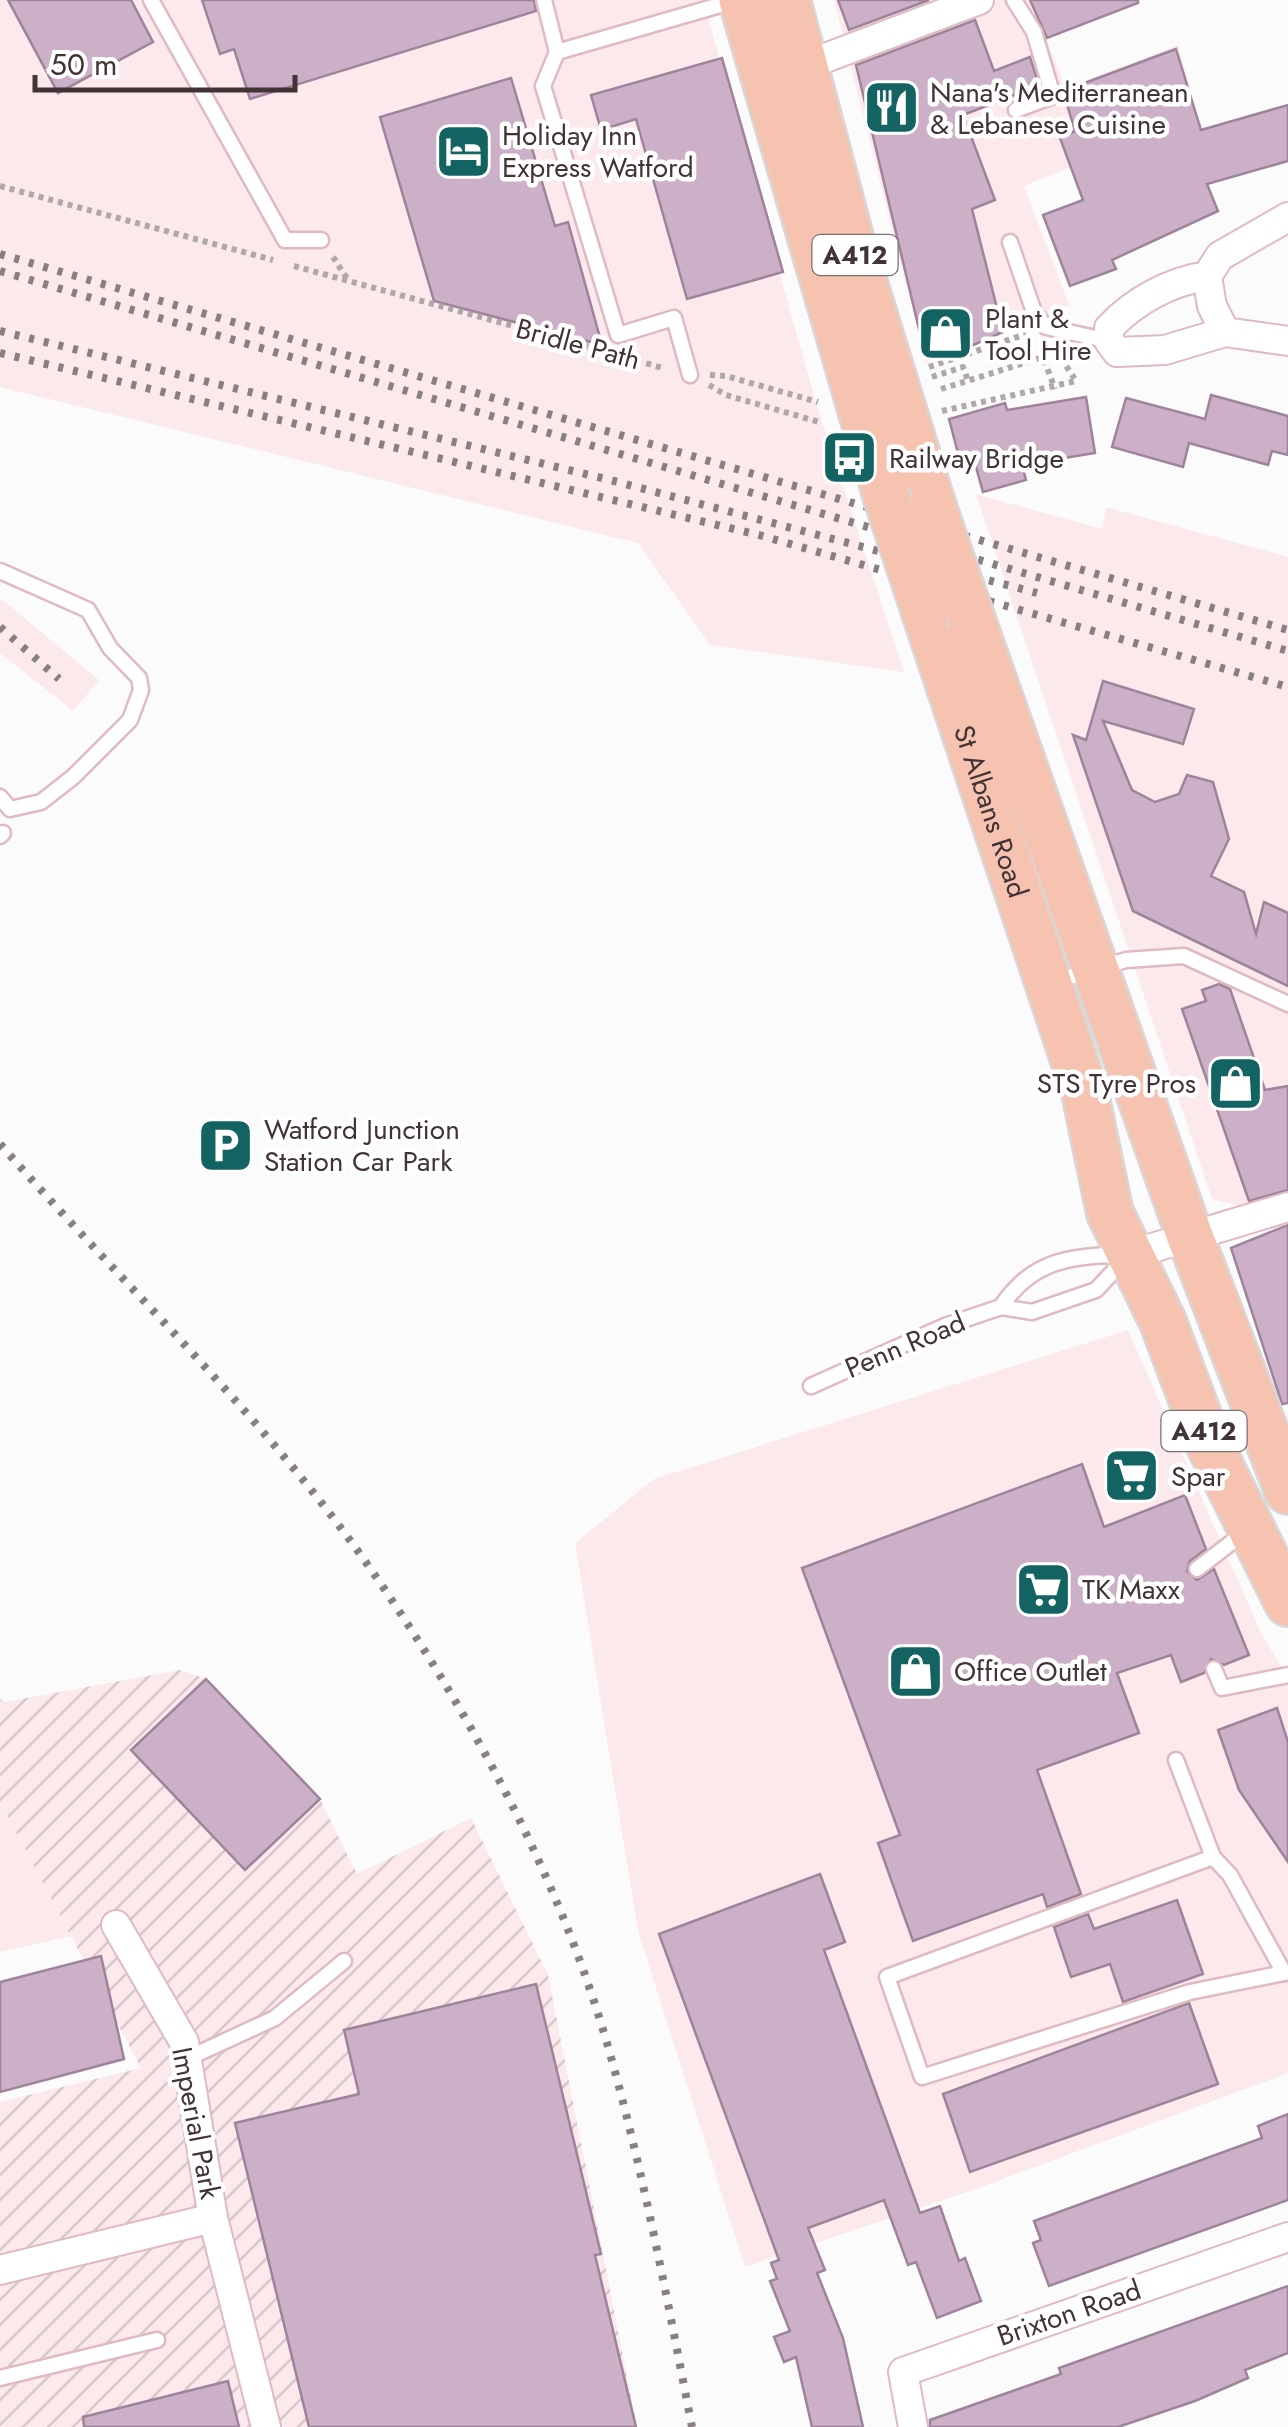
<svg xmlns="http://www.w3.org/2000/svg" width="1288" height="2427" viewBox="0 0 1288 2427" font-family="Jost,sans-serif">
<defs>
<pattern id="industrial-furrows" width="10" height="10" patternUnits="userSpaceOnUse" patternTransform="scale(2.5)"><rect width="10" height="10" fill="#fce9ec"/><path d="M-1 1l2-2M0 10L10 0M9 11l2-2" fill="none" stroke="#d9c8cb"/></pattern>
</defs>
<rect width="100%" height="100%" fill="#fbfbfb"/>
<!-- built -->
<g fill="#fce9ec">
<path d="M0,0H703L818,410L904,672L710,645L638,543L0,387Z"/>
<path d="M834,0H1030L1066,88L1178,45L1197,117L1024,186L1069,305L926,363Z"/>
<path d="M976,494L1102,529L1106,507L1288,557V1196L1245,1207L1212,1199Z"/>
<path d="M0,598L99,680L73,711L0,653Z"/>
<path d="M1128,1330L1261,1633L1288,1678V2073L973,2190L745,2267L638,1931L575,1543L654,1479Z"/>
<path d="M0,1802L71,1936L0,1952Z"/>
</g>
<!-- industrial -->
<path fill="url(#industrial-furrows)" d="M180,1670L206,1679L320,1799L357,1874L471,1818L548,1975L637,2427H0V2102L141,2068L0,1802V1699L5,1702Z"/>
<!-- building -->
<g fill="#cbb0c7" stroke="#9e849a" stroke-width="2.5">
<path d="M8,0H131L153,42L58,93Z"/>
<path d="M202,0H534L536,11L250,99L234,49L220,54Z"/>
<path d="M838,0H929L849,30Z"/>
<path d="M1030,0H1138V3L1047,38Z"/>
<path d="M975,20L994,71L1030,57L1039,86L963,115L995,200L972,209L1003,332L971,346L925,354L856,65Z"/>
<path d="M1176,49L1201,130L1288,105V161L1207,184L1218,211L1112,260L1116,269L1070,286L1043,215L1083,200L1060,138L1075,131L1063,91Z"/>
<path d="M722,58L783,272L687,299L636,119L601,130L591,95Z"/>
<path d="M511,78L555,226L568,222L602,345L434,301L380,117Z"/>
<path d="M1211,395L1288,416V455L1272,451L1268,465L1189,443L1183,467L1112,447L1126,398L1205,419Z"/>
<path d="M1086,397L1095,453L1022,465L1026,480L983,492L972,453L959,457L949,419L1005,403L1007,410Z"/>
<path d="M1103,681L1194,709L1183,744L1103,721L1132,790L1155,802L1179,794L1187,775L1213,782L1229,839L1211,876L1244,892L1256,934L1264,902L1288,913V986L1133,911L1073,735L1086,740Z"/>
<path d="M1219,984L1230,989L1265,1090L1288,1086V1190L1249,1201L1182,1009L1206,1001L1202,990Z"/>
<path d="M1288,1225V1403L1282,1404L1231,1248Z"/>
<path d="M1082,1464L1104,1527L1185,1495L1206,1549L1190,1561L1187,1571L1197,1580L1214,1569L1249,1655L1224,1665L1211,1659L1204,1673L1181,1682L1171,1655L1117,1673L1139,1733L1037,1770L1081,1894L1047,1907L1043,1894L913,1941L878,1843L900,1835L802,1568Z"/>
<path d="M206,1679L320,1799L245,1870L131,1750Z"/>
<path d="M1277,1708L1288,1742V1862L1239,1790L1218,1730Z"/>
<path d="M820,1874L845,1942L824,1950L920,2213L940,2206L959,2261L965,2258L981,2301L937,2318L916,2262L908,2265L884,2200L808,2228L825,2270L817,2273L843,2338L863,2427H812L796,2357L784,2362L774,2337L790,2331L770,2281L777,2279L771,2263L779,2260L659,1934Z"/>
<path d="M1177,1900L1203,1974L1123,2002L1110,1964L1071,1977L1054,1927L1088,1914L1094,1929Z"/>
<path d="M101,1956L124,2059L0,2092V1982Z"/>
<path d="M536,1984L601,2254L595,2255L636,2427H309L235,2123L359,2094L344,2030Z"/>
<path d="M1189,2003L1218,2084L970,2172L943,2094Z"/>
<path d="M1288,2114V2200L1049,2286L1033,2243L1041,2240L1034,2221L1262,2138L1258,2126Z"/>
<path d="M1288,2286V2353L1245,2370L1248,2378L1195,2401L1118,2427H930V2420L1061,2374L1059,2368Z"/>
<path d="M228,2381L239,2427H84L83,2417Z"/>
</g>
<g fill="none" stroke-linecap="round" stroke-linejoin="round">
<defs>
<g id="service">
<path d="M151,0L285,240H321"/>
<path d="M544,0L557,52L543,86L618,335L674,318L690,375"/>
<path d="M1014,0L1034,32L1053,96L1016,110"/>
<path d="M557,52L734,1"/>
<path d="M1010,242L1034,312L1046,327L1109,341"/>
<path d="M0,571L88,610L110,648L139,678L141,690L130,720L73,777L41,802L10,809L0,797"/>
<path d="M0,836L3,833"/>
<path d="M1053,982L1126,960L1184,956L1288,1004"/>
<path d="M1001,1307C1030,1262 1069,1255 1121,1255"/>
<path d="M811,1386L945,1326L1001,1307L1032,1312L1096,1290L1126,1258"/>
<path d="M1197,1569L1245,1532"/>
<path d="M1214,1669L1222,1688L1288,1675"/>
<path d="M1176,1760L1213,1857L1230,1875L1284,1973L1288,1972"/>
<path d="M1213,1857L887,1977L922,2077L1190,1992L1284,1973"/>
<path d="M186,2059L275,2018L344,1961"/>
<path d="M0,2378L157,2340"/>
</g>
<g id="minor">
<path d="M804,66L979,0"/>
<path d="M1207,276C1171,281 1134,301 1109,328V341L1117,352L1165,350L1225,332L1288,341"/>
<path d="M1225,332L1212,306L1207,276L1220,256L1288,217"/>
<path d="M1129,1255L1288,1207"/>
<path d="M116,1925L184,2042L213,2218L266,2427"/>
<path d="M0,2270L213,2218"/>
<path d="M913,2427L903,2372L1288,2237"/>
</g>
<g id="primary">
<path d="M742,0L886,495"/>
<path d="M787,0L851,241L933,507"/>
<path id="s1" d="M925,612L1085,1093L1110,1213L1163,1322L1208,1442L1288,1603"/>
<path d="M972,620L1189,1234L1288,1491"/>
</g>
</defs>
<!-- service casing -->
<use href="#service" stroke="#dfbac1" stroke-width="19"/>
<!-- minor casing -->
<use href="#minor" stroke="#dfbac1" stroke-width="32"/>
<!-- primary casing -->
<use href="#primary" stroke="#d9d6d7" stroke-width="50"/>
<!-- path -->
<g stroke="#aea8a9" stroke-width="6" stroke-dasharray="5 5" stroke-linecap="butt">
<path d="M0,186L273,260"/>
<path d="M333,257L348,280"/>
<path d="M294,266L601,350"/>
<path d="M627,358L663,368"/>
<path d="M929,367L1026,334"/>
<path d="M710,375L726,376L818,402"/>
<path d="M932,377L963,367L968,381"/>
<path d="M709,385L726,395L819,422"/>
<path d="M941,389L1043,357L1055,389"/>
<path d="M942,411L1076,381L1057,352"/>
</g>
<!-- service -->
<use href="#service" stroke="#fff" stroke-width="14"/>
<!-- minor -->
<use href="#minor" stroke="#fff" stroke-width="28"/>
<!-- primary -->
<use href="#primary" stroke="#f7c3b1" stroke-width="45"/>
<!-- rail -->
<g stroke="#887f81" stroke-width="8" stroke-dasharray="5 10" stroke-linecap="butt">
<path d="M0,254L1288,630"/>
<path d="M0,271L1288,651"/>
<path d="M0,331L614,481L1037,593"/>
<path d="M0,353L759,535L1288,687"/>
<path d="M0,627L59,679"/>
<path d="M0,1144C129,1292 280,1431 389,1596C481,1733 561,1885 607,2043C643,2169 667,2298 692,2427"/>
</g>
<defs>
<g id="primary-bridge">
<path d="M886,495L925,612"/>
<path d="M933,507L972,620"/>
</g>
</defs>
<!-- primary-bridge casing -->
<use href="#primary-bridge" stroke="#d9d6d7" stroke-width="50" stroke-linecap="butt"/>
<!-- primary-bridge -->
<use href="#primary-bridge" stroke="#f7c3b1" stroke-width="45"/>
</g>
<!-- icons -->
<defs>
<symbol id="restaurant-square" viewBox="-11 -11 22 22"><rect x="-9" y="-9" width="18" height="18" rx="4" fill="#136363" stroke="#fff"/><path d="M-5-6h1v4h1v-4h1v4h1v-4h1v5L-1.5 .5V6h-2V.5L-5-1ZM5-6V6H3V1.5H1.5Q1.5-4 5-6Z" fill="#fff"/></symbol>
<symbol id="hotel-square" viewBox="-11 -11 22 22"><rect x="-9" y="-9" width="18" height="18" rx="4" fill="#136363" stroke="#fff"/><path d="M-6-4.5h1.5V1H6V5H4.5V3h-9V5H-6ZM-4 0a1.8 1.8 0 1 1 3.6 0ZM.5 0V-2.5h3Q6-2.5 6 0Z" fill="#fff"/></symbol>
<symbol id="shop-square" viewBox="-11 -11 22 22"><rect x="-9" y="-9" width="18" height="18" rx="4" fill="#136363" stroke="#fff"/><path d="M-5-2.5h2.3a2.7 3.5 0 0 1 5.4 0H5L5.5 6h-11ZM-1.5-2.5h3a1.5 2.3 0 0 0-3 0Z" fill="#fff"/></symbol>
<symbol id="bus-square" viewBox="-11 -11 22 22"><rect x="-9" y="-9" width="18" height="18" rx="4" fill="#136363" stroke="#fff"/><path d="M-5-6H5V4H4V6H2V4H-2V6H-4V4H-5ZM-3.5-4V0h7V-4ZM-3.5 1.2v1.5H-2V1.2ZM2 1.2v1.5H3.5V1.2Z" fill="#fff"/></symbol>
<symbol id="parking-square" viewBox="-11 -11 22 22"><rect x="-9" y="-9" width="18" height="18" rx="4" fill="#136363" stroke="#fff"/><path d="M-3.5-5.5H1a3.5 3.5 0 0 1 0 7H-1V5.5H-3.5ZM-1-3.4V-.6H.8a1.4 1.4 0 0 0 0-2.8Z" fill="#fff"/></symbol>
<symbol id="supermarket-square" viewBox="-11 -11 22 22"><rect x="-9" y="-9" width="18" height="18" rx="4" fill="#136363" stroke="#fff"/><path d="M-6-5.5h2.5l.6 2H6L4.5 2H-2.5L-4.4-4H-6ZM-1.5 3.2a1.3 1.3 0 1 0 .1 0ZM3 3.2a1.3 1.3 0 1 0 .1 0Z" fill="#fff"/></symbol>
</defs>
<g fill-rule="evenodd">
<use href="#restaurant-square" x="860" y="76" width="63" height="63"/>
<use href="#hotel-square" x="432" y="120" width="63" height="63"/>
<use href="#shop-square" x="914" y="302" width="63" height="63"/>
<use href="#bus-square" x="818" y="426" width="63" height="63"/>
<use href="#shop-square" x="1204" y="1052" width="63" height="63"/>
<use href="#parking-square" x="194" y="1114" width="63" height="63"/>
<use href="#supermarket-square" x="1100" y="1444" width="63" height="63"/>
<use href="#supermarket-square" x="1012" y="1558" width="63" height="63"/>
<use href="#shop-square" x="884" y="1640" width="63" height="63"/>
</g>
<g text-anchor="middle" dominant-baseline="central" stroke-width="9" stroke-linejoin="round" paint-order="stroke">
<!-- shield labels -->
<g fill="#fff" stroke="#7b7072" stroke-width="2.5">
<rect x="812.5" y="235" width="85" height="40" rx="8"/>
<rect x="1161.5" y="1411" width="85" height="40" rx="8"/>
</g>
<g font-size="25" font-weight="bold" fill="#423336">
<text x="855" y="255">A412</text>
<text x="1204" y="1431">A412</text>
</g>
<!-- poi labels -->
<g font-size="28" fill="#423336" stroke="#fff" text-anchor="start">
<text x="930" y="92">Nana's Mediterranean<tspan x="930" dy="32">&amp; Lebanese Cuisine</tspan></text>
<text x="502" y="135">Holiday Inn<tspan x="502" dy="32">Express Watford</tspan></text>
<text x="985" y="318">Plant &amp;<tspan x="985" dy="32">Tool Hire</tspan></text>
<text x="889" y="458">Railway Bridge</text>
<text x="1196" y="1083" text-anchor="end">STS Tyre Pros</text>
<text x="264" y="1129">Watford Junction<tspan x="264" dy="32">Station Car Park</tspan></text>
<text x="1171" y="1476">Spar</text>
<text x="1082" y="1589">TK Maxx</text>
<text x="954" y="1671">Office Outlet</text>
</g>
<!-- street labels -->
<g font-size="28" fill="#423336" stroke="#fff">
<text transform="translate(578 344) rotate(15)">Bridle Path</text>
<text stroke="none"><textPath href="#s1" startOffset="210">St Albans Road</textPath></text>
<text transform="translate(905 1345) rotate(-23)">Penn Road</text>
<text transform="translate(196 2123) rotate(79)">Imperial Park</text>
<text transform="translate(1069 2313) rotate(-19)">Brixton Road</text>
</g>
</g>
<!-- scale -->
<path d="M35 75v15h260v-15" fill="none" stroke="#423336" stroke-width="5"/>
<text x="50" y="75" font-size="30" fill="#423336" stroke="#ffffff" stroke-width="8" paint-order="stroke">50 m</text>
</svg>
